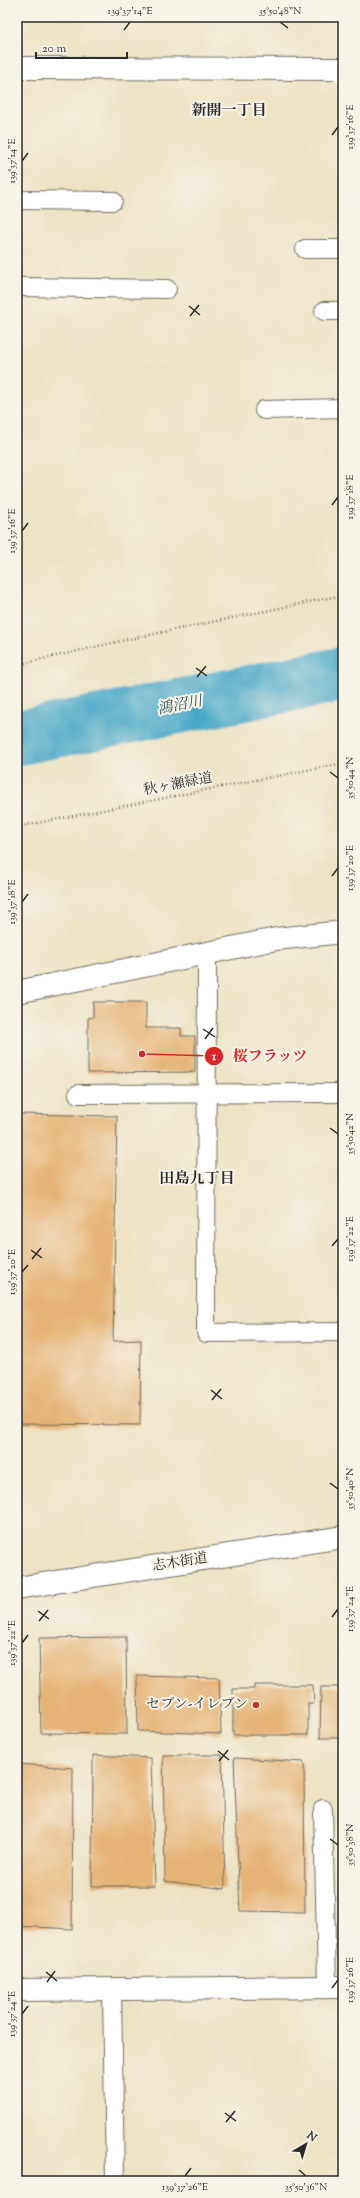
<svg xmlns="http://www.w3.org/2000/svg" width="360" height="2198" viewBox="0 0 360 2198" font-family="'Sorts Mill Goudy','Noto Serif JP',serif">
<rect width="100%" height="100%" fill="#f7f3e8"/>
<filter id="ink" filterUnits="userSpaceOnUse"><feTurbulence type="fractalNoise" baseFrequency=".025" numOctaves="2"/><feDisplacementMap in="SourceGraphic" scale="8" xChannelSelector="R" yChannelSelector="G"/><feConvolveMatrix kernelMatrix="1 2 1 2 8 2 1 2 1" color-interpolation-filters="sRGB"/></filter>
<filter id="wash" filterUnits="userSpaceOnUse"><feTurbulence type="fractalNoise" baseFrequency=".012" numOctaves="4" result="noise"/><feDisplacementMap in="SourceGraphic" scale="16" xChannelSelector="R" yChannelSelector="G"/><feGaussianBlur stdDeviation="0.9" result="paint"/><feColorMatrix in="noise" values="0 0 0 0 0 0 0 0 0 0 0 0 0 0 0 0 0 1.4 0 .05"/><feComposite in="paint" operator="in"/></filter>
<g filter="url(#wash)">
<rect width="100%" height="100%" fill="#ede2c3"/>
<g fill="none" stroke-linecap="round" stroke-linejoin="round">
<!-- river -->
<path stroke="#49a8c8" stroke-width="55" d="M17,738L343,674"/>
</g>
<g id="blocks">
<!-- building -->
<g fill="#e6b376">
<path d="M93,1002H146V1028H181V1036H195V1072L88,1073V1018L93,1017Z"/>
<path d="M17,1114L117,1116L113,1341L141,1340L140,1425L17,1424Z"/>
<path d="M126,1637L127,1734L41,1733L39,1638Z"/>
<path d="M137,1676L219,1678L221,1734L138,1731Z"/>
<path d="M254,1685H313L314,1704H308V1735H233V1689H254Z"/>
<path d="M321,1687H343V1738H320Z"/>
<path d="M93,1755L151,1758L155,1886H92Z"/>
<path d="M163,1755H222L225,1889L165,1881Z"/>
<path d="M234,1758L304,1762L305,1912L240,1911Z"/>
<path d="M17,1764L73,1768L72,1929L17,1926Z"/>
</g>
</g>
</g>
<g filter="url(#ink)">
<use href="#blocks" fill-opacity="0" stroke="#6f6b60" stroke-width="1"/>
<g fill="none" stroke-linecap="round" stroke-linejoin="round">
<defs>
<g id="service">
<path d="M17,200L113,201"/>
<path d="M305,249H343"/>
<path d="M17,287L167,289"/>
<path d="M324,311H343"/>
<path d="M264,410L343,408"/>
<path d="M207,952L206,1333L343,1332"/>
<path d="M78,1094L343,1093"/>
<path d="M323,1809L327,1987"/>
<path d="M112,1989L115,2181"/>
</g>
<g id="minor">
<path d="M17,68L343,69"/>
<path d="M17,1990L343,1987"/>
</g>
<path id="tertiary" d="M17,992L276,939L343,932"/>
<path id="primary" d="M17,1588L343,1537"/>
</defs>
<!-- service casing -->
<use href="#service" stroke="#6f6b60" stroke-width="20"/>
<!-- minor casing -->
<use href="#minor" stroke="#6f6b60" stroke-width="24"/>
<!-- tertiary casing -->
<use href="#tertiary" stroke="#6f6b60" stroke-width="24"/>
<!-- primary casing -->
<use href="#primary" stroke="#6f6b60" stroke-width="24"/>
<!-- path -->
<g stroke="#6f6b60" stroke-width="2.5" stroke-dasharray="1 3" stroke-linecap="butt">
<path d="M17,665L125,640L343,595"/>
<path d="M17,827L343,763"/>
</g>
<!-- service -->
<use href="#service" stroke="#fff" stroke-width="18"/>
<!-- minor -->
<use href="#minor" stroke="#fff" stroke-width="22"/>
<!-- tertiary -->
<use href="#tertiary" stroke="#fff" stroke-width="22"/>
<!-- primary -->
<use href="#primary" stroke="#fff" stroke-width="22"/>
</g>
</g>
<!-- ticks -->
<path fill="none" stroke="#2b2b2b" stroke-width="1.5" d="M280,22L288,28M124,30L130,22M332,135L338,127M22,161L28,153M189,306L200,315M190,316L199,305M332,505L338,497M22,531L28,523M196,668L207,676M197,677L206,666M330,772L338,778M332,876L338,868M22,902L28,894M203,1029L215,1037M205,1039L213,1028M330,1128L338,1134M332,1246L338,1239M31,1250L42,1258M32,1259L41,1248M22,1272L28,1265M211,1390L222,1399M212,1400L221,1389M330,1483L338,1489M38,1611L49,1619M332,1617L338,1609M39,1621L48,1610M22,1643L28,1635M218,1751L229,1760M219,1761L228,1750M330,1839L338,1845M46,1972L57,1981M47,1982L55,1971M332,1988L338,1980M22,2014L28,2006M225,2113L236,2121M226,2122L235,2111M299,2170L306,2176M185,2176L191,2168"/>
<!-- markers -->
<circle fill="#c8321e" stroke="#f7f3e8" stroke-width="1.5" cx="256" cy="1705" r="4"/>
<g text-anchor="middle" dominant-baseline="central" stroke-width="4" stroke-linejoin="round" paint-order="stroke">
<!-- street labels -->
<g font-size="14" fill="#2b2b2b" stroke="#f7f3e8">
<text transform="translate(178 785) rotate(-11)">秋ヶ瀬緑道</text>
<text transform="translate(180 1563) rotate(-9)">志木街道</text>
</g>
<!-- poi labels -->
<g font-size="14" fill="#2b2b2b" stroke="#f7f3e8" text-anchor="end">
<text x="248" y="1705">セブン-イレブン</text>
</g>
<!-- neighbourhood labels -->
<g font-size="15" font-weight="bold" fill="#2b2b2b" stroke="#f7f3e8">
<text x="229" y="111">新開一丁目</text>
<text x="197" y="1179">田島九丁目</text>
</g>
<!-- water labels -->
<g font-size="15" font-style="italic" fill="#365762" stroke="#f7f3e8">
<text transform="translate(180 706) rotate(-11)">鴻沼川</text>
</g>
</g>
<!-- callouts -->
<path fill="none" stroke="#d62828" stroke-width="1.5" d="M142 1054L214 1056"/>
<g fill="#d62828" stroke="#f7f3e8" stroke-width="1.5">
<circle cx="142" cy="1054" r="4"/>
<circle cx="214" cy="1056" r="10"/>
</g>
<g font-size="12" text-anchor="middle" font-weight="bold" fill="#fff">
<text x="214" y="1060">1</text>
</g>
<g font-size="15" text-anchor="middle" font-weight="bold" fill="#d62828" stroke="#f7f3e8" stroke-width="4" stroke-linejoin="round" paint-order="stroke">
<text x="270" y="1061">桜フラッツ</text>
</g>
<!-- margin -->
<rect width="360" height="2198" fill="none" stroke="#f7f3e8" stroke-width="44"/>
<!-- north arrow -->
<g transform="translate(306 2144) rotate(38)" stroke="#f7f3e8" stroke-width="3" paint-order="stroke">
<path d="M0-3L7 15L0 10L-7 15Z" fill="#2b2b2b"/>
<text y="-6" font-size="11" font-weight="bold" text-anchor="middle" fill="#2b2b2b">N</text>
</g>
<!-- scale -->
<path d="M36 52v6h91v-6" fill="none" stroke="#2b2b2b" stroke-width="2"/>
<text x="42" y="52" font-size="12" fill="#2b2b2b" stroke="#f7f3e8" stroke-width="3" paint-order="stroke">20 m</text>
<rect x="22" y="22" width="316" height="2154" fill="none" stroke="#2b2b2b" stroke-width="1.5"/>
<g font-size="10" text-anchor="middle" fill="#2b2b2b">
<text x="130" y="14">139°37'14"E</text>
<text x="280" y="14">35°50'48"N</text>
<text transform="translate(349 127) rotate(-90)" y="4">139°37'16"E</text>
<text transform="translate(11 161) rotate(-90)" y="4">139°37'14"E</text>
<text transform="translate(349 497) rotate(-90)" y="4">139°37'18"E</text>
<text transform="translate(11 531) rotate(-90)" y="4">139°37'16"E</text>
<text transform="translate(349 778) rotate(-90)" y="4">35°50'44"N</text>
<text transform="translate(349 868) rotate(-90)" y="4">139°37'20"E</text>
<text transform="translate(11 902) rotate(-90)" y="4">139°37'18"E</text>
<text transform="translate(349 1134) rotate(-90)" y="4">35°50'42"N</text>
<text transform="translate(349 1239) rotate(-90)" y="4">139°37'22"E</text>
<text transform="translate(11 1272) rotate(-90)" y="4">139°37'20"E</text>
<text transform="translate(349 1489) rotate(-90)" y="4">35°50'40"N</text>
<text transform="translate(349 1609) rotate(-90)" y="4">139°37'24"E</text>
<text transform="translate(11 1643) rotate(-90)" y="4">139°37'22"E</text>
<text transform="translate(349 1845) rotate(-90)" y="4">35°50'38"N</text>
<text transform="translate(349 1980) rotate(-90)" y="4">139°37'26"E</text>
<text transform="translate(11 2014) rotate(-90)" y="4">139°37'24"E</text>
<text x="185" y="2190">139°37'26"E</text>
<text x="306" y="2190">35°50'36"N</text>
</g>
</svg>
